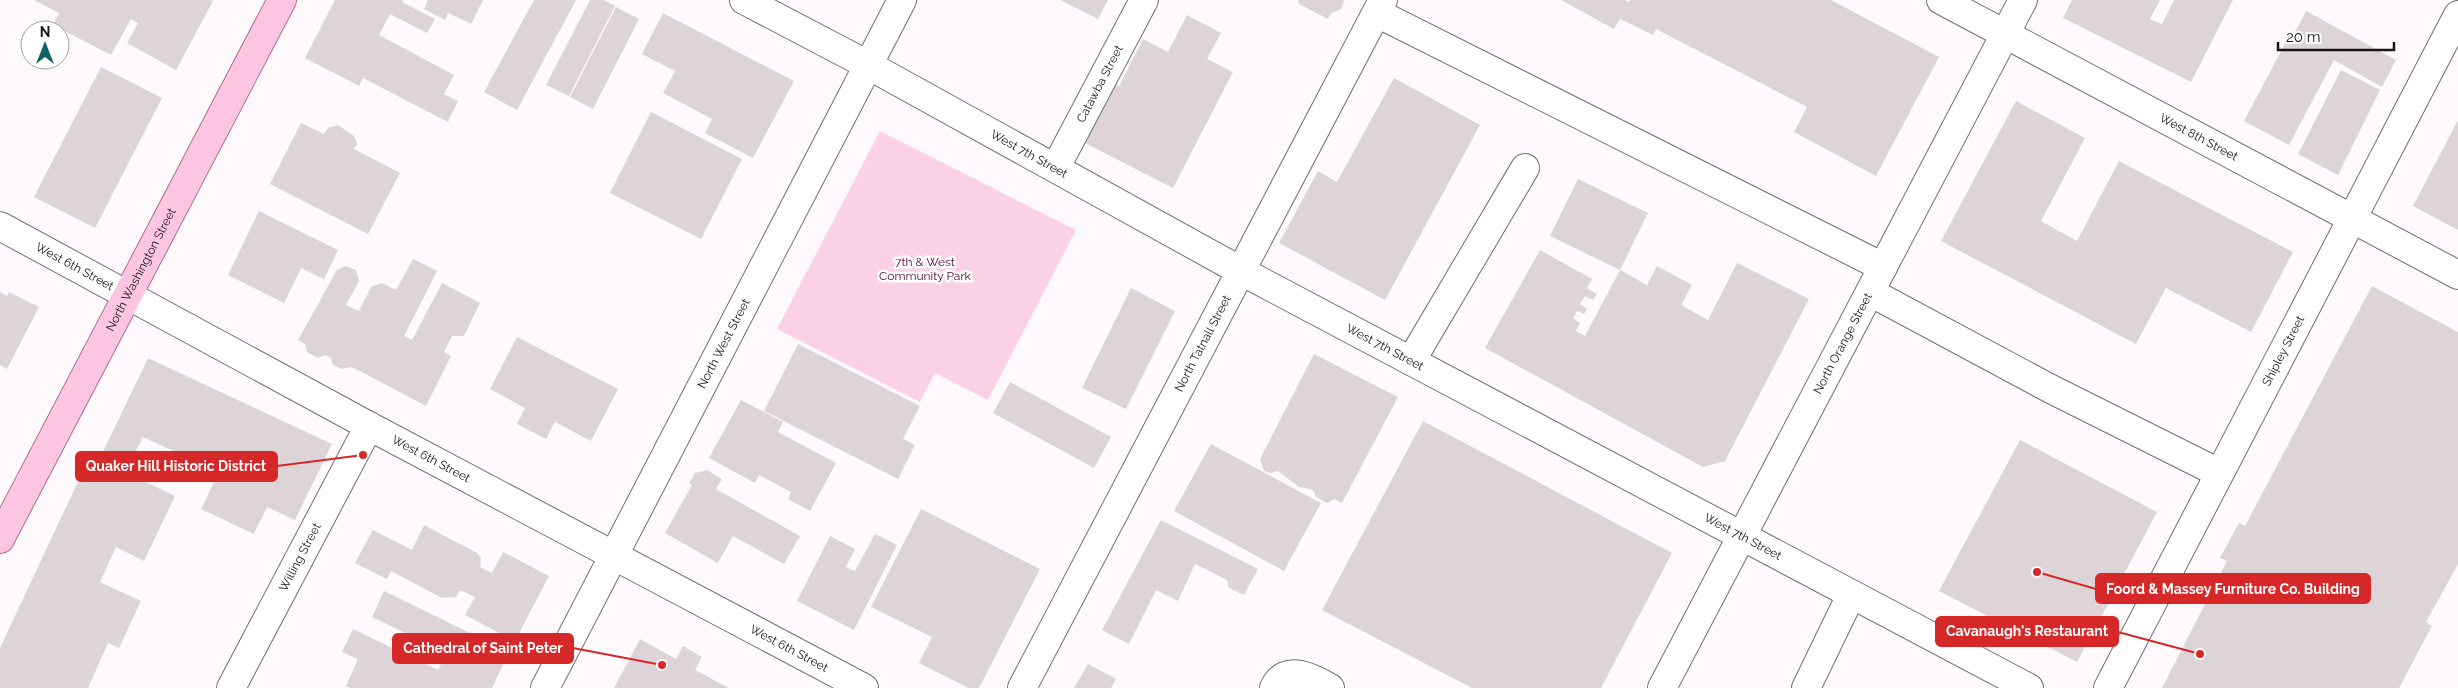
<svg xmlns="http://www.w3.org/2000/svg" width="2458" height="688" viewBox="0 0 2458 688" font-family="Raleway,sans-serif">
<rect width="100%" height="100%" fill="#fef9fc"/>
<!-- green -->
<path fill="#fbd2e5" d="M880,131L1076,230L988,400L935,373L920,402L777,329Z"/>
<!-- building -->
<g fill="#ddd4d8">
<path d="M34,0H211L213,1L176,70L127,43L138,23L131,19L111,55L53,25L59,13Z"/>
<path d="M335,0H403L402,2L435,19L427,33L390,14L379,35L454,75L444,94L458,101L448,122L363,78L359,86L305,58Z"/>
<path d="M428,0H483L471,24L448,13L445,20L424,9Z"/>
<path d="M534,0H576L517,110L484,92Z"/>
<path d="M590,0H603L615,6L569,96L546,85Z"/>
<path d="M1060,0H1108L1098,19Z"/>
<path d="M1298,0H1344L1341,9L1331,13L1328,19L1299,4Z"/>
<path d="M1561,0H1624L1629,2L1630,0H1831L1939,57L1876,176L1794,132L1807,107L1656,29L1653,35L1620,19L1614,29Z"/>
<path d="M2072,0H2160L2150,19L2162,24L2174,0H2233L2191,82L2063,18Z"/>
<path d="M616,7L639,19L593,109L570,97Z"/>
<path d="M2306,11L2396,60L2382,87L2334,60L2289,145L2244,121L2289,36L2292,38Z"/>
<path d="M663,13L794,81L753,158L705,133L712,119L663,93L675,71L642,54Z"/>
<path d="M1187,15L1221,33L1207,59L1233,72L1173,188L1077,139L1108,81L1119,86L1143,39L1168,52Z"/>
<path d="M101,67L162,98L95,228L34,197Z"/>
<path d="M2341,70L2380,90L2338,175L2298,154Z"/>
<path d="M1394,78L1480,125L1385,300L1279,243L1318,171L1337,182Z"/>
<path d="M2016,101L2085,138L2041,221L2077,241L2119,161L2293,252L2251,332L2166,288L2136,344L1941,241Z"/>
<path d="M651,112L742,159L701,239L610,193Z"/>
<path d="M2458,120V230L2413,206Z"/>
<path d="M301,123L324,134L328,128L338,125L354,136L357,144L354,149L400,173L368,234L270,184Z"/>
<path d="M1578,179L1648,213L1620,270L1550,236Z"/>
<path d="M259,211L338,250L324,279L301,268L284,303L228,275Z"/>
<path d="M1540,250L1592,279L1587,288L1597,294L1593,300L1585,296L1580,304L1587,309L1584,314L1577,311L1573,318L1580,323L1576,331L1585,336L1620,270L1647,285L1657,266L1692,285L1681,305L1708,320L1737,263L1809,299L1725,461L1703,467L1485,348Z"/>
<path d="M413,259L437,271L404,336L412,340L442,283L480,303L464,336H452L444,352L451,356L426,406L356,369L350,367L342,369L333,365L331,358L326,355L318,358L307,352L305,344L298,340L337,270L346,266L356,270L359,281L346,305L359,311L371,287L382,283L396,290Z"/>
<path d="M2372,286L2458,332V564L2426,622L2432,626L2399,688H2162L2227,561L2220,558L2239,523L2245,526Z"/>
<path d="M1131,288L1175,311L1126,409L1082,388Z"/>
<path d="M0,292L7,296L9,292L39,307L7,369L0,365Z"/>
<path d="M517,337L618,389L591,441L555,422L546,439L517,424L525,408L490,389Z"/>
<path d="M798,344L920,406L903,439L915,445L898,479L764,411Z"/>
<path d="M1314,354L1398,397L1342,503L1334,499L1327,503L1316,497L1313,490L1299,487L1278,471L1270,473L1264,471L1260,459Z"/>
<path d="M148,358L332,444L295,520L267,507L254,534L201,509L219,472L143,437L127,468L101,456Z"/>
<path d="M1010,382L1111,437L1094,468L993,413Z"/>
<path d="M741,400L783,422L778,432L836,463L810,511L788,499L791,492L759,475L755,483L709,458Z"/>
<path d="M1423,421L1672,553L1601,688H1472L1322,610Z"/>
<path d="M2020,440L2157,512L2077,662L1939,591Z"/>
<path d="M1211,444L1321,503L1284,571L1174,511Z"/>
<path d="M90,456L175,496L144,561L116,547L100,582L141,601L119,648L108,643L88,688H0V648Z"/>
<path d="M707,470L722,479L716,489L800,536L784,564L733,536L718,563L665,533L692,485L689,483L695,473Z"/>
<path d="M921,509L1040,569L979,688H969L919,663L932,637L871,607Z"/>
<path d="M1161,520L1258,569L1244,595L1229,588L1227,580L1195,564L1178,601L1156,590L1129,644L1102,630Z"/>
<path d="M424,525L477,553L481,558L480,567L492,573L503,552L549,576L515,641L465,615L475,597L460,590L456,597L442,598L391,571L387,579L355,563L373,530L412,550Z"/>
<path d="M875,534L897,545L854,630L797,601L830,536L855,549L846,567L855,571Z"/>
<path d="M384,591L509,652L492,688H350L346,686L358,659L342,652L353,629L438,670L447,653L372,617Z"/>
<path d="M640,639L676,659L683,646L702,657L695,670L729,688H614Z"/>
<path d="M1088,664L1116,679L1111,688H1074Z"/>
</g>
<g fill="none" stroke-linecap="round" stroke-linejoin="round">
<defs>
<g id="minor">
<path id="s1" d="M744,0L868,65L1241,271L2029,688"/>
<path id="s2" d="M1941,0L2458,275"/>
<path d="M1377,13L1883,267"/>
<path id="s3" d="M1056,167L1144,0"/>
<path id="s4" d="M0,226L369,426L864,688"/>
<path d="M1870,292L2049,388L2219,473"/>
<path d="M1411,361L1525,168"/>
<path id="s5" d="M231,688L369,426"/>
<path id="s6" d="M545,688L902,0"/>
<path id="s7" d="M1022,688L1383,0"/>
<path d="M1274,688C1285,663 1313,678 1330,688"/>
<path id="s8" d="M1662,688L2023,0"/>
<path d="M1806,688L1851,595"/>
<path id="s9" d="M2108,688L2458,15"/>
</g>
<g id="major">
<path id="s10" d="M0,539L282,0"/>
</g>
</defs>
<!-- minor casing -->
<use href="#minor" stroke="#766e72" stroke-width="30"/>
<!-- major casing -->
<use href="#major" stroke="#ab708d" stroke-width="30"/>
<!-- minor -->
<use href="#minor" stroke="#fff" stroke-width="28"/>
<!-- major -->
<use href="#major" stroke="#fcc6e0" stroke-width="28"/>
</g>
<g text-anchor="middle" dominant-baseline="central" stroke-width="5" stroke-linejoin="round" paint-order="stroke">
<!-- street labels -->
<g font-size="12" fill="#191617" stroke="#fff">
<text stroke="none"><textPath href="#s3" startOffset="94">Catawba Street</textPath></text>
<text stroke="none"><textPath href="#s2" startOffset="292">West 8th Street</textPath></text>
<text stroke="none"><textPath href="#s1" startOffset="324">West 7th Street</textPath></text>
<text stroke="none"><textPath href="#s4" startOffset="85">West 6th Street</textPath></text>
<text stroke="none"><textPath href="#s10" startOffset="304">North Washington Street</textPath></text>
<text stroke="none"><textPath href="#s6" startOffset="388">North West Street</textPath></text>
<text stroke="none"><textPath href="#s7" startOffset="389">North Tatnall Street</textPath></text>
<text stroke="none"><textPath href="#s8" startOffset="389">North Orange Street</textPath></text>
<text stroke="none"><textPath href="#s1" startOffset="729">West 7th Street</textPath></text>
<text stroke="none"><textPath href="#s9" startOffset="380">Shipley Street</textPath></text>
<text stroke="none"><textPath href="#s4" startOffset="490">West 6th Street</textPath></text>
<text stroke="none"><textPath href="#s1" startOffset="1134">West 7th Street</textPath></text>
<text stroke="none"><textPath href="#s5" startOffset="148">Willing Street</textPath></text>
<text stroke="none"><textPath href="#s4" startOffset="895">West 6th Street</textPath></text>
</g>
<!-- park labels -->
<g font-size="12" fill="#530034" stroke="#fff">
<text x="925" y="262">7th &amp; West<tspan x="925" dy="14">Community Park</tspan></text>
</g>
</g>
<!-- callouts -->
<path fill="none" stroke="#d62828" stroke-width="2" d="M363 455L277 466M2037 572L2096 589M2200 654L2118 632M662 665L573 648"/>
<g fill="#d62828" stroke="#fff" stroke-width="2">
<circle cx="363" cy="455" r="5"/>
<circle cx="2037" cy="572" r="5"/>
<circle cx="2200" cy="654" r="5"/>
<circle cx="662" cy="665" r="5"/>
</g>
<g fill="#d62828" stroke="#d62828" stroke-width="2">
<rect x="76" y="452" width="201" height="29" rx="5"/>
<rect x="2096" y="574" width="274" height="29" rx="5"/>
<rect x="1936" y="617" width="182" height="29" rx="5"/>
<rect x="393" y="634" width="180" height="29" rx="5"/>
</g>
<g font-size="14" text-anchor="middle" font-weight="bold" fill="#fff">
<text x="176" y="471">Quaker Hill Historic District</text>
<text x="2233" y="594">Foord &amp; Massey Furniture Co. Building</text>
<text x="2027" y="636">Cavanaugh's Restaurant</text>
<text x="483" y="653">Cathedral of Saint Peter</text>
</g>
<!-- north arrow -->
<g transform="translate(45 45)"><circle r="24" fill="#ffffff" stroke="#a3a2a2"/>
<path d="M0-4L9 19L0 12L-9 19Z" fill="#116265"/>
<text y="-8" font-size="14" font-weight="bold" text-anchor="middle" fill="#191617">N</text>
</g>
<!-- scale -->
<path d="M2278 42v8h116v-8" fill="none" stroke="#191617" stroke-width="2.5"/>
<text x="2286" y="42" font-size="15" fill="#191617" stroke="#ffffff" stroke-width="4" paint-order="stroke">20 m</text>
</svg>
